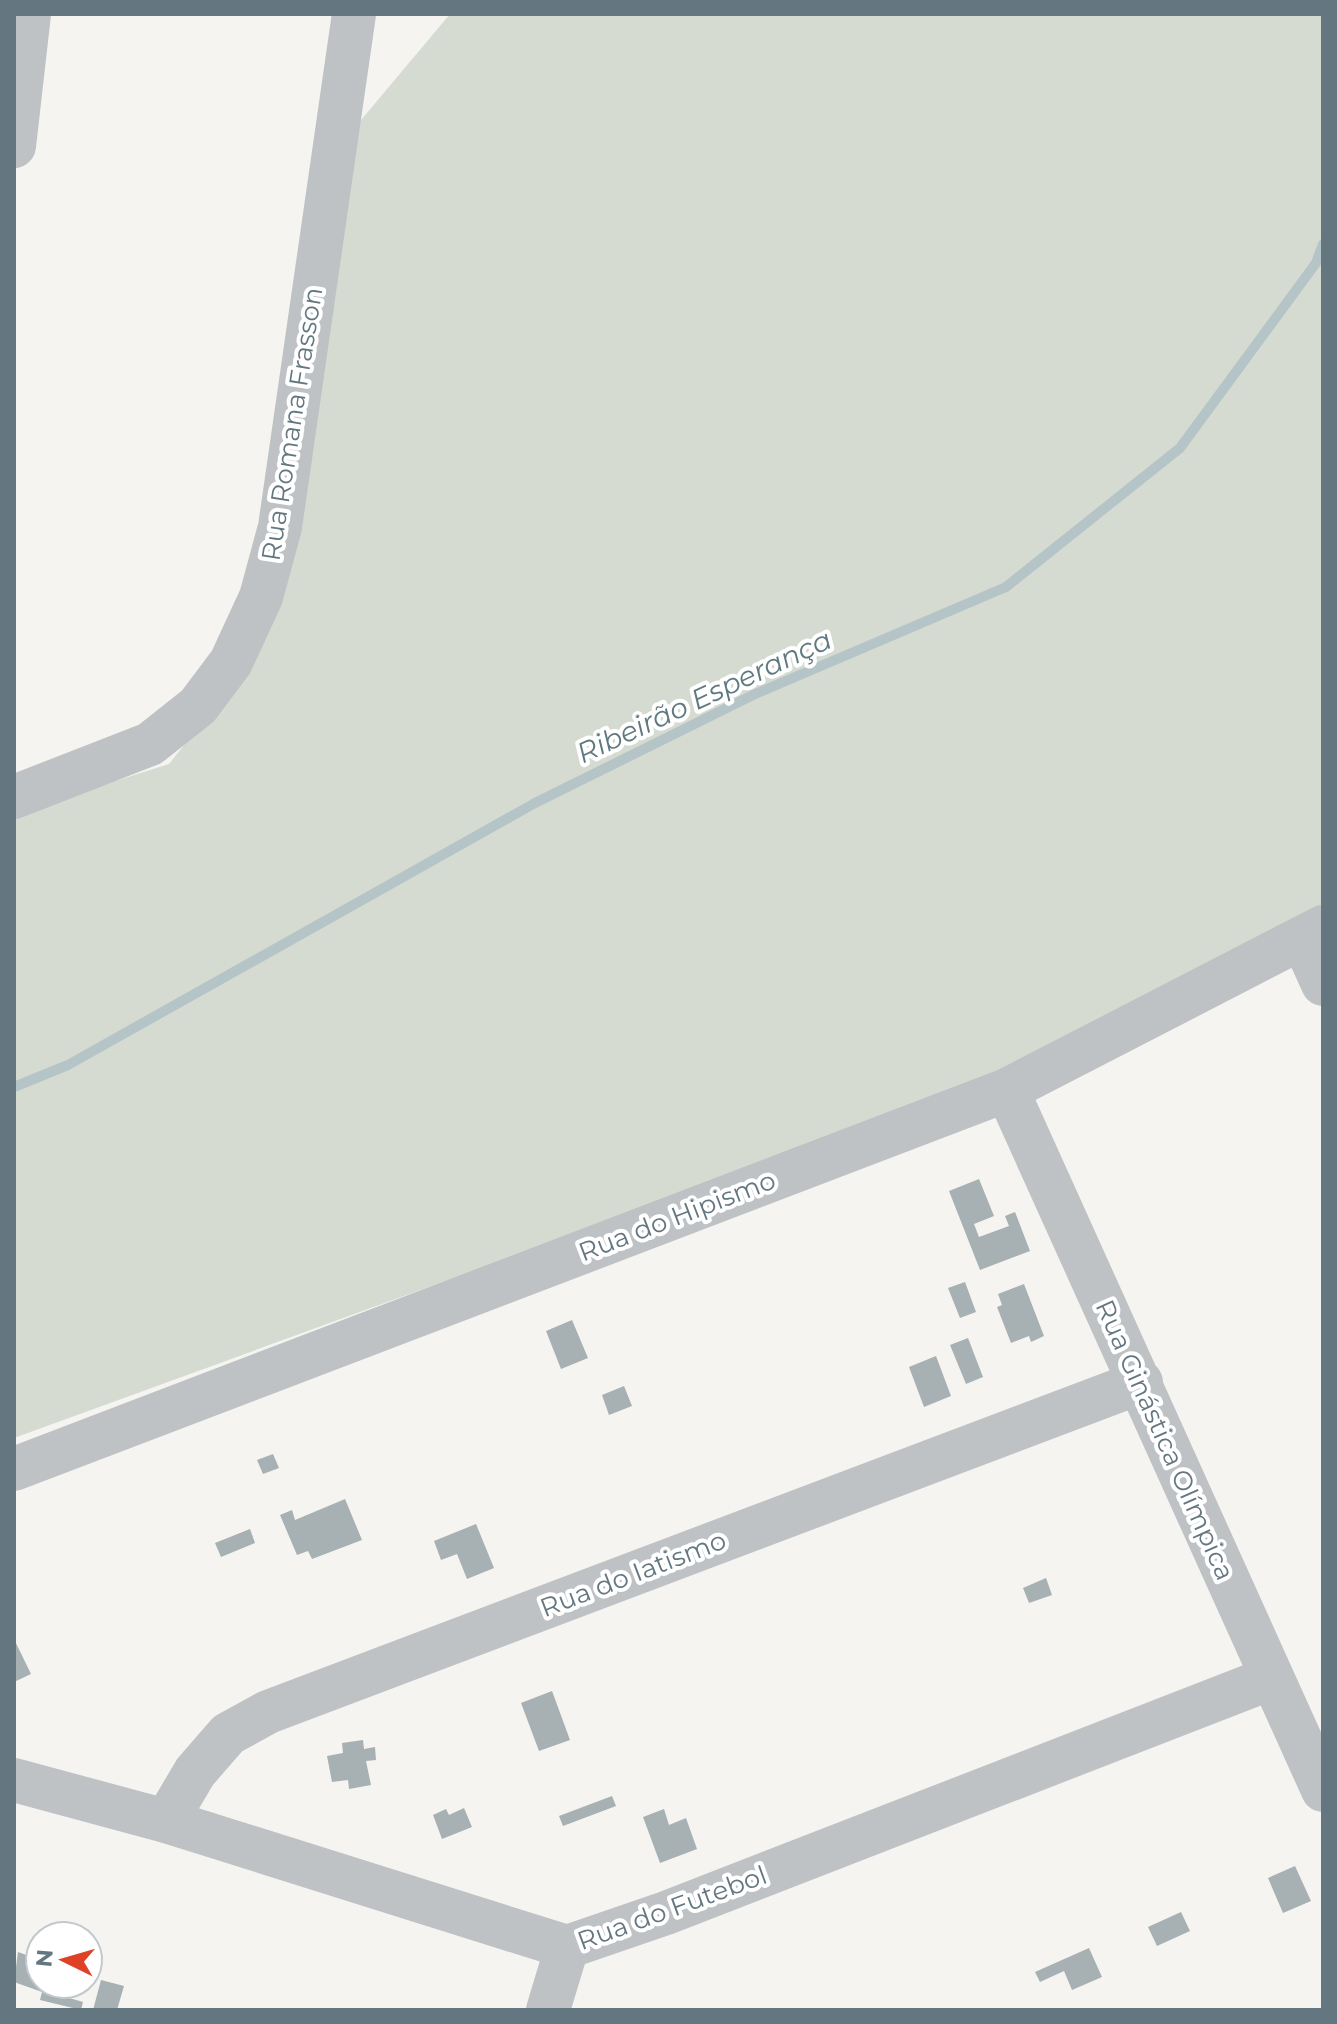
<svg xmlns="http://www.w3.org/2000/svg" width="1337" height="2024" viewBox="0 0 1337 2024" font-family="Montserrat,sans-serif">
<rect width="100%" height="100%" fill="#f5f4f1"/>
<!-- green -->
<path fill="#d6dbd2" d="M450,14H1323V911L1022,1071L14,1438V813L169,764L253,658L356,126Z"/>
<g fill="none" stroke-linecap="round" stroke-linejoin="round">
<!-- stream -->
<path stroke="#b5c4c6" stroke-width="10" d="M14,1087L68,1065L535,803L753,695L1006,587L1180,448L1316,263L1323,244"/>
</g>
<!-- building -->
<g fill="#a7b0b3">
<path d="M979,1179L994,1216L974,1224L979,1237L1009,1226L1005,1216L1015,1212L1030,1251L980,1270L949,1191Z"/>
<path d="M965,1282L976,1312L960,1318L948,1288Z"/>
<path d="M1024,1284L1044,1336L1031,1342L1029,1336L1011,1343L997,1307L1002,1305L998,1294Z"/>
<path d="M572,1320L588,1358L561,1369L546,1331Z"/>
<path d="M968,1338L983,1377L966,1384L950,1345Z"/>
<path d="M936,1356L951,1396L924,1407L909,1367Z"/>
<path d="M624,1386L632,1406L609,1415L602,1395Z"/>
<path d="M273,1454L279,1468L263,1474L257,1460Z"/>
<path d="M345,1499L362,1540L312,1559L308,1551L297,1555L280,1515L292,1510L295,1520Z"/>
<path d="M476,1524L494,1568L467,1579L457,1554L441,1560L434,1541Z"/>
<path d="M250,1529L255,1543L221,1557L215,1543Z"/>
<path d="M1046,1578L1052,1595L1029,1603L1023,1588Z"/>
<path d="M14,1639L31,1674L14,1682Z"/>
<path d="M552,1691L570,1740L539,1751L521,1703Z"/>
<path d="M363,1740L364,1749L375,1747L376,1760L366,1761L371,1785L349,1789L348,1780L332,1782L327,1756L343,1753L342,1743Z"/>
<path d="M612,1796L616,1806L563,1826L559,1816Z"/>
<path d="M464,1808L472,1827L442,1839L433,1815L446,1809L449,1815Z"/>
<path d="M664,1809L669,1825L686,1818L697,1849L660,1863L643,1817Z"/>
<path d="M1295,1866L1311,1901L1283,1913L1268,1878Z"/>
<path d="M1181,1912L1190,1931L1157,1946L1148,1927Z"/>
<path d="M33,1941L40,1943V1984H62L59,1995L83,2002L81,2010L40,2000L42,1992L14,1982L18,1952L29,1956Z"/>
<path d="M1089,1948L1102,1977L1072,1990L1064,1971L1040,1982L1035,1972Z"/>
<path d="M101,1980L124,1986L117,2010H93Z"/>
</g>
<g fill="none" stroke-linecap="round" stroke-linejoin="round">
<!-- minor -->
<g stroke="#bec2c5" stroke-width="44">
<path d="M14,146L29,14"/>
<path d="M14,797L150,744L198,706L231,662L261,597L280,527L354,14"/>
<path d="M1303,940L1323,984"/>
<path d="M1007,1090L1323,1790"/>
<path d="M14,1469L1007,1090L1323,927"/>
<path d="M14,1780L166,1821L567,1947L666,1913L1271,1678"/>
<path d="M166,1821L195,1772L228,1734L268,1712L1141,1382"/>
<path d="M548,2010L567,1947"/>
</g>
</g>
<g text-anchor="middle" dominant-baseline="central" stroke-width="8" stroke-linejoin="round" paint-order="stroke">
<!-- street labels -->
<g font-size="26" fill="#647781" stroke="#fff">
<text transform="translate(292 424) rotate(-81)">Rua Romana Frasson</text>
<text transform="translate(677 1216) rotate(-21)">Rua do Hipismo</text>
<text transform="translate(1165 1440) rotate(66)">Rua Ginástica Olímpica</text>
<text transform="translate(633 1574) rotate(-21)">Rua do Iatismo</text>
<text transform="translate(672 1908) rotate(-20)">Rua do Futebol</text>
</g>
<!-- water labels -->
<g font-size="28" font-style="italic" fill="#5f797f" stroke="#fff">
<text transform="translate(704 696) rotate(-25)">Ribeirão Esperança</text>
</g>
</g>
<!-- border -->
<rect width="1337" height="2024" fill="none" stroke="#647781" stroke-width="32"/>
<!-- north arrow -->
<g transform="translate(64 1960) rotate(275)"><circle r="38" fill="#ffffff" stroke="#c1c9cd" stroke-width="2"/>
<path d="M0-6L14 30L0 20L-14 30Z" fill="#df4126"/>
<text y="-12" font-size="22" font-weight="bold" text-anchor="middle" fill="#647781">N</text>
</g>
</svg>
